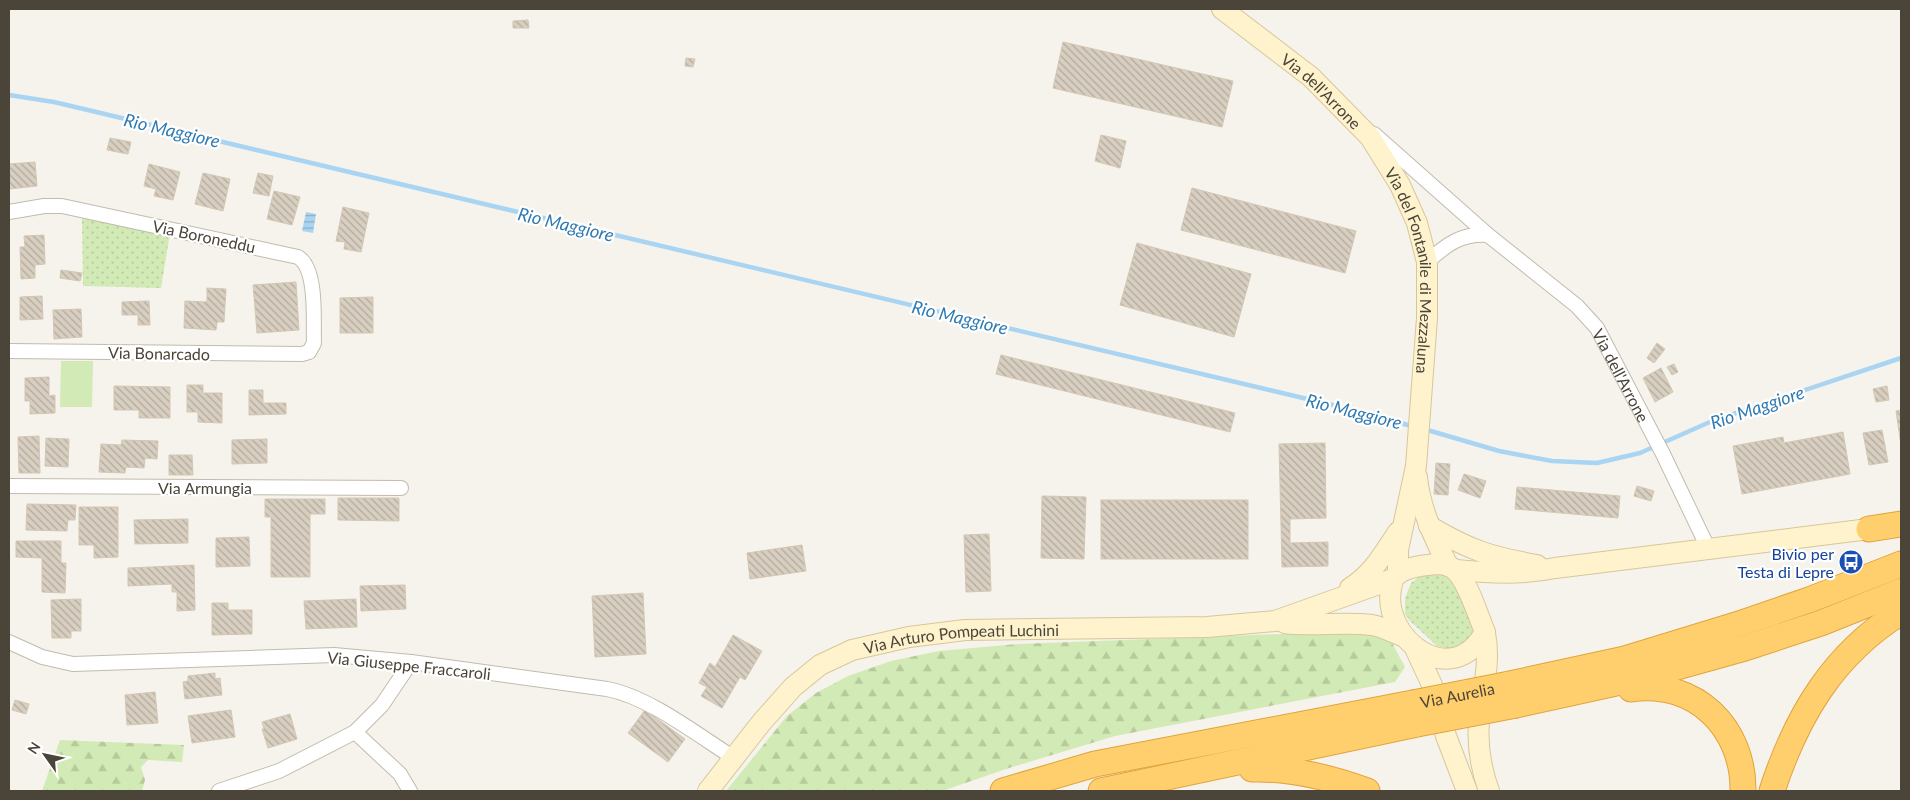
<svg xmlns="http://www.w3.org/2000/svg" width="1910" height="800" viewBox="0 0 1910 800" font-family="Lato,sans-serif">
<defs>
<pattern id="grass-dots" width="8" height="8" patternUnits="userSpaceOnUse" patternTransform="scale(1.25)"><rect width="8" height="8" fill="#d2eab5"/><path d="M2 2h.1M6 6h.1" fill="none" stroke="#b6ca9c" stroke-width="1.8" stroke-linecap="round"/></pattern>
<pattern id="forest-firs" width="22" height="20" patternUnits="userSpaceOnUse" patternTransform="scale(1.25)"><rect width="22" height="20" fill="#d2eab5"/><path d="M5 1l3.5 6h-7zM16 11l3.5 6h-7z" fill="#b6ca9c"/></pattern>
<pattern id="water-rules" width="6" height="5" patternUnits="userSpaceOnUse" patternTransform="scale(1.25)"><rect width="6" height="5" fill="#a9d4f2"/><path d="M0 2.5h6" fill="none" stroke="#8caec5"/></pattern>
<pattern id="building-back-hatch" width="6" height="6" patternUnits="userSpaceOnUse" patternTransform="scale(1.25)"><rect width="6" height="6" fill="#d8cfc1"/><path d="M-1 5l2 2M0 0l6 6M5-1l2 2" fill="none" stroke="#b1aa9e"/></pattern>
</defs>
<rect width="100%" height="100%" fill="#f6f3ec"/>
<!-- grass -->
<g fill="url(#grass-dots)">
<path d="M82,216L170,233L161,288L83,286Z"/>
<path d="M1438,573C1459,580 1467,610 1475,627L1469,639L1453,650L1437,646L1410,621L1405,614V598L1411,583L1423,574Z"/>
</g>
<!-- forest -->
<g fill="url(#forest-firs)">
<path d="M1359,631L1390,639L1405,667L1395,682L1115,736L1009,768L942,791H726L787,716L816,693L848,676L891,661L939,651L1019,644Z"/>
<path d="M60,740L184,745L182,762L148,760L141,767L145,780L142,791H42Z"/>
</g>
<!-- pitch -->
<path fill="#d2eab5" d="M61,361H93L92,407H60Z"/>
<!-- water -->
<path fill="url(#water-rules)" d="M306,212L316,214L313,233L302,231Z"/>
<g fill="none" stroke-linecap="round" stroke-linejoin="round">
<!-- stream -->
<g stroke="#a9d4f2" stroke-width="4.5">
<path d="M9,95L54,102L1379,416L1414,427"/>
<path d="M1424,429L1499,451L1552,461L1597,463L1640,453L1712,421L1901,358"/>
</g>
</g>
<!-- building -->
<g fill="url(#building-back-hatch)" stroke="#d3c7b4">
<path d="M528,20L529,28H513V21Z"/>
<path d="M1063,42L1233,81L1222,127L1053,88Z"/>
<path d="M686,58L695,59L693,67L685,66Z"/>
<path d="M1101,135L1126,141L1120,168L1095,161Z"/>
<path d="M110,138L131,142L128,154L107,150Z"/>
<path d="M35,162L37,186L9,189V164Z"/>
<path d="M149,164L180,172L173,200L154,196L156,189L144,186Z"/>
<path d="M203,173L230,179L223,211L195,204Z"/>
<path d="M258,173L273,176L269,196L253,193Z"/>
<path d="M1192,188L1356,231L1345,273L1181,230Z"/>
<path d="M274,191L300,197L292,225L267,219Z"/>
<path d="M343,207L369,213L361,252L344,249L345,242L336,241Z"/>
<path d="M44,235L45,264L35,265V278L21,279L20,247H25L24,236Z"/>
<path d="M1137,243L1251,274L1234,337L1120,305Z"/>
<path d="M61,270L82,273L80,281L60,278Z"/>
<path d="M296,282L299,330L257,333L253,285Z"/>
<path d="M207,288L226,289L224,322H217L216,330L184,328L185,301L207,302Z"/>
<path d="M42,296L43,319L20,320V297Z"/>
<path d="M373,297V333H340V298Z"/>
<path d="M149,301L150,325H138V315H122V302Z"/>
<path d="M81,309L82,337L54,339L53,310Z"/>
<path d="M1657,343L1665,349L1654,363L1647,358Z"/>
<path d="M1001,355L1235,413L1230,432L996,374Z"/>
<path d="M1674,364L1678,372L1672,375L1667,367Z"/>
<path d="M1661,368L1673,392L1655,402L1643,378Z"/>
<path d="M49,377V396L55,395V413L30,414V401H25V378Z"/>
<path d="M187,385H203V393H222V423L198,422V412H187Z"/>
<path d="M114,386L170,387V418H139V410H114Z"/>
<path d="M1887,386L1889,400L1876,402L1873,389Z"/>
<path d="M249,390H263V403H286V414L249,415Z"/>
<path d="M1901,410V445L1896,411Z"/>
<path d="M1882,430L1888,462L1869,465L1863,433Z"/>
<path d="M1843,432L1850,474L1742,494L1733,446L1783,437L1784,443Z"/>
<path d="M39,436L40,473H19L18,437Z"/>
<path d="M46,438L69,439L68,467L45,466Z"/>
<path d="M267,439V463L232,464V440Z"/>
<path d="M122,440L158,441L157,459L145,458L144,468L126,467L125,473L99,472L101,444L121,445Z"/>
<path d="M1325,443L1326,518L1290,519V543L1328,542V566L1282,567L1279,444Z"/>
<path d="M169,455H192L193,475H169Z"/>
<path d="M1436,463L1450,464L1448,495L1434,494Z"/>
<path d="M1464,474L1486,481L1480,498L1458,490Z"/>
<path d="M1637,486L1654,491L1651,501L1634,496Z"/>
<path d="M1517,487L1620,496L1618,518L1515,509Z"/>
<path d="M1042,496L1086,497L1084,559L1041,558Z"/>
<path d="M338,498H399V521L338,520Z"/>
<path d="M265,499H325V514H310V577H271V517H265Z"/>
<rect x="1101" y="500" width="147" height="59"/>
<path d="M27,504L76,505L75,520H68L67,531L26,530Z"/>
<path d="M79,507H118V557L94,558V545H79Z"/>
<path d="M188,519V543L135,544L134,520Z"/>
<path d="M989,534L991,591L966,592L964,535Z"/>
<path d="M249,537L250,566L216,567V538Z"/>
<path d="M16,541H61V563H66L65,593L42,592V558L16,557Z"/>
<path d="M802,545L806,571L750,579L747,553Z"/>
<path d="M194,565L195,610L177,611V592H172V584L128,586V568Z"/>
<path d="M405,585L406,609L361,611L360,586Z"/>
<path d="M643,593L646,654L595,657L592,596Z"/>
<path d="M81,599V631H71V638H52L51,600Z"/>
<path d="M356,599L357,627L306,629L304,601Z"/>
<path d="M212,603H228V610H252V634L212,635Z"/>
<path d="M733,635L762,651L745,680L740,677L722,708L701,696L707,687L699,683L710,663L715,667Z"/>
<path d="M215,673V679L220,678L222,695L185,699L183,682L188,681V676Z"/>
<path d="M155,692L158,723L127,725L125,695Z"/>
<path d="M15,700L29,704L26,714L12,710Z"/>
<path d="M231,710L235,737L192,743L188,716Z"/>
<path d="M645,710L685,739L668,762L628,733Z"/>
<path d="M290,714L297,739L268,748L262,729H264L262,722Z"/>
</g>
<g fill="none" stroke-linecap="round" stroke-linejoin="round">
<defs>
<g id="street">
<path id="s1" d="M1374,134L1488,235L1577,306L1597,328L1663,454L1709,550"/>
<path d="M9,212L44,206H62L298,257C318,269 313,322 314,343L309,352L302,354L9,351"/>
<path d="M1427,262C1446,245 1461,233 1488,235"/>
<path d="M9,486L401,488"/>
<path d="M9,642L42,657L73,664L334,655L411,662L607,689C649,697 696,734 734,758"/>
<path d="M355,732L400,774L410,791"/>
<path d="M219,791L279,771L355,732L382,705L411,662"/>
</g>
<g id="secondary">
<path id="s2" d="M1222,9L1311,77L1370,137L1400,185L1417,223L1427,262V318L1416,466L1398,550V574"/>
<path d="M1417,477C1420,509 1434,537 1448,566"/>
<path d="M1429,526C1469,550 1491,557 1537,565"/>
<path d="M1456,570C1490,573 1521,575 1555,568L1869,529"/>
<path d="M1350,588C1372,575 1384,553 1398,532"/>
<path d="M1285,623C1313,627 1343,621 1372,625C1383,627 1394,633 1405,637"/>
<path d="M1485,632C1452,692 1382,639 1391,589C1392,585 1392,581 1394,578C1402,567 1425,565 1437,564C1443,564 1451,566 1455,570C1468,581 1478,616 1485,632V633C1491,664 1482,692 1479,722C1477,746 1481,769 1489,791"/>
<path d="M1414,646L1432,685L1446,736L1467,791"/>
<path id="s3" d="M708,791L761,723L793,687L820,665L852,650L909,637L965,630L1207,627L1275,621L1393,579"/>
</g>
<g id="highway">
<path d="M1869,529L1901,524"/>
<path d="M1505,685L1625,659L1736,625L1809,600L1901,564"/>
<path d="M1631,689C1695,679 1744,728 1743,791"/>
<path d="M1516,705L1634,679L1745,648L1821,623L1901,591"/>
<path d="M1252,769C1292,768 1329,777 1367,791"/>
<path d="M1003,791L1095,764L1413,703"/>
<path d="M1101,791L1417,724"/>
<path d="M1772,791C1796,717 1833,654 1901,612"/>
</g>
</defs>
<!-- street casing -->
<use href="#street" stroke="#c2bbae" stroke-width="16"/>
<!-- secondary casing -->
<use href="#secondary" stroke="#d6c79b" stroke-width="22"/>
<!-- highway casing -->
<use href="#highway" stroke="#e0a43c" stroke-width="27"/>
<!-- street -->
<use href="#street" stroke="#fff" stroke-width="14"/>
<!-- secondary -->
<use href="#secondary" stroke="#fff3cd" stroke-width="20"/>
<!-- highway -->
<use href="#highway" stroke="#ffcf6e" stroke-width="25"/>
<defs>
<g id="highway-bridge">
<path id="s4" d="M1413,703L1505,685"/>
<path d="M1417,724L1516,705"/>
</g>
</defs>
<!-- highway-bridge casing -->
<use href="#highway-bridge" stroke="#e0a43c" stroke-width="27" stroke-linecap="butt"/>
<!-- highway-bridge -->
<use href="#highway-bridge" stroke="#ffcf6e" stroke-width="25"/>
</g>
<!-- icons -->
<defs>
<symbol id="bus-disc" viewBox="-11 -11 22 22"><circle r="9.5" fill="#1a4fb4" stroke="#fff"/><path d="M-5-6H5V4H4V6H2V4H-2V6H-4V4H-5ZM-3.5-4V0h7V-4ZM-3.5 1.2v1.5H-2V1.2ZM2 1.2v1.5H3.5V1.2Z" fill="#fff"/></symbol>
</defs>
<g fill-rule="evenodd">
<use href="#bus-disc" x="1837" y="548" width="28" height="28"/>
</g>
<g text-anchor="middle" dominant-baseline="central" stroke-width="4.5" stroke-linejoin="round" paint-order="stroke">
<!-- street labels -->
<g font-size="16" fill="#4b4439" stroke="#fff">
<text stroke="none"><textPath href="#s2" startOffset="129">Via dell'Arrone</textPath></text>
<text transform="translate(204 236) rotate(12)">Via Boroneddu</text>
<text stroke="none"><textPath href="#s2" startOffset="340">Via del Fontanile di Mezzaluna</textPath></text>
<text transform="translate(159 353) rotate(1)">Via Bonarcado</text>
<text stroke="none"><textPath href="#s1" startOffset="349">Via dell'Arrone</textPath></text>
<text x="205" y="487">Via Armungia</text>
<text stroke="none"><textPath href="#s3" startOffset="315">Via Arturo Pompeati Luchini</textPath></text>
<text transform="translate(409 665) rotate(6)">Via Giuseppe Fraccaroli</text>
<text stroke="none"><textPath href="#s4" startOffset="45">Via Aurelia</textPath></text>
</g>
<!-- transit labels -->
<g font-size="16" fill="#164399" stroke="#fff" text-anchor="end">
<text x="1834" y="553">Bivio per<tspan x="1834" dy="18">Testa di Lepre</tspan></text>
</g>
<!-- water labels -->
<g font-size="18" font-style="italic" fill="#2e7ab2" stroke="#fff">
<text transform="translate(172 130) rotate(13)">Rio Maggiore</text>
<text transform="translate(566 224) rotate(13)">Rio Maggiore</text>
<text transform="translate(960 317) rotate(13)">Rio Maggiore</text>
<text transform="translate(1757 407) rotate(-19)">Rio Maggiore</text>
<text transform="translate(1354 411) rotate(14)">Rio Maggiore</text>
</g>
</g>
<!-- border -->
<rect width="1910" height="800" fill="none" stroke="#4b4439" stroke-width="20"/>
<!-- north arrow -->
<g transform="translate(45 755) rotate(303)" stroke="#ffffff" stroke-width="4" paint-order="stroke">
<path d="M0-4L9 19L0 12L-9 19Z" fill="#4b4439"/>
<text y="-8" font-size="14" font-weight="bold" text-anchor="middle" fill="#4b4439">N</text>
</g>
</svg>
